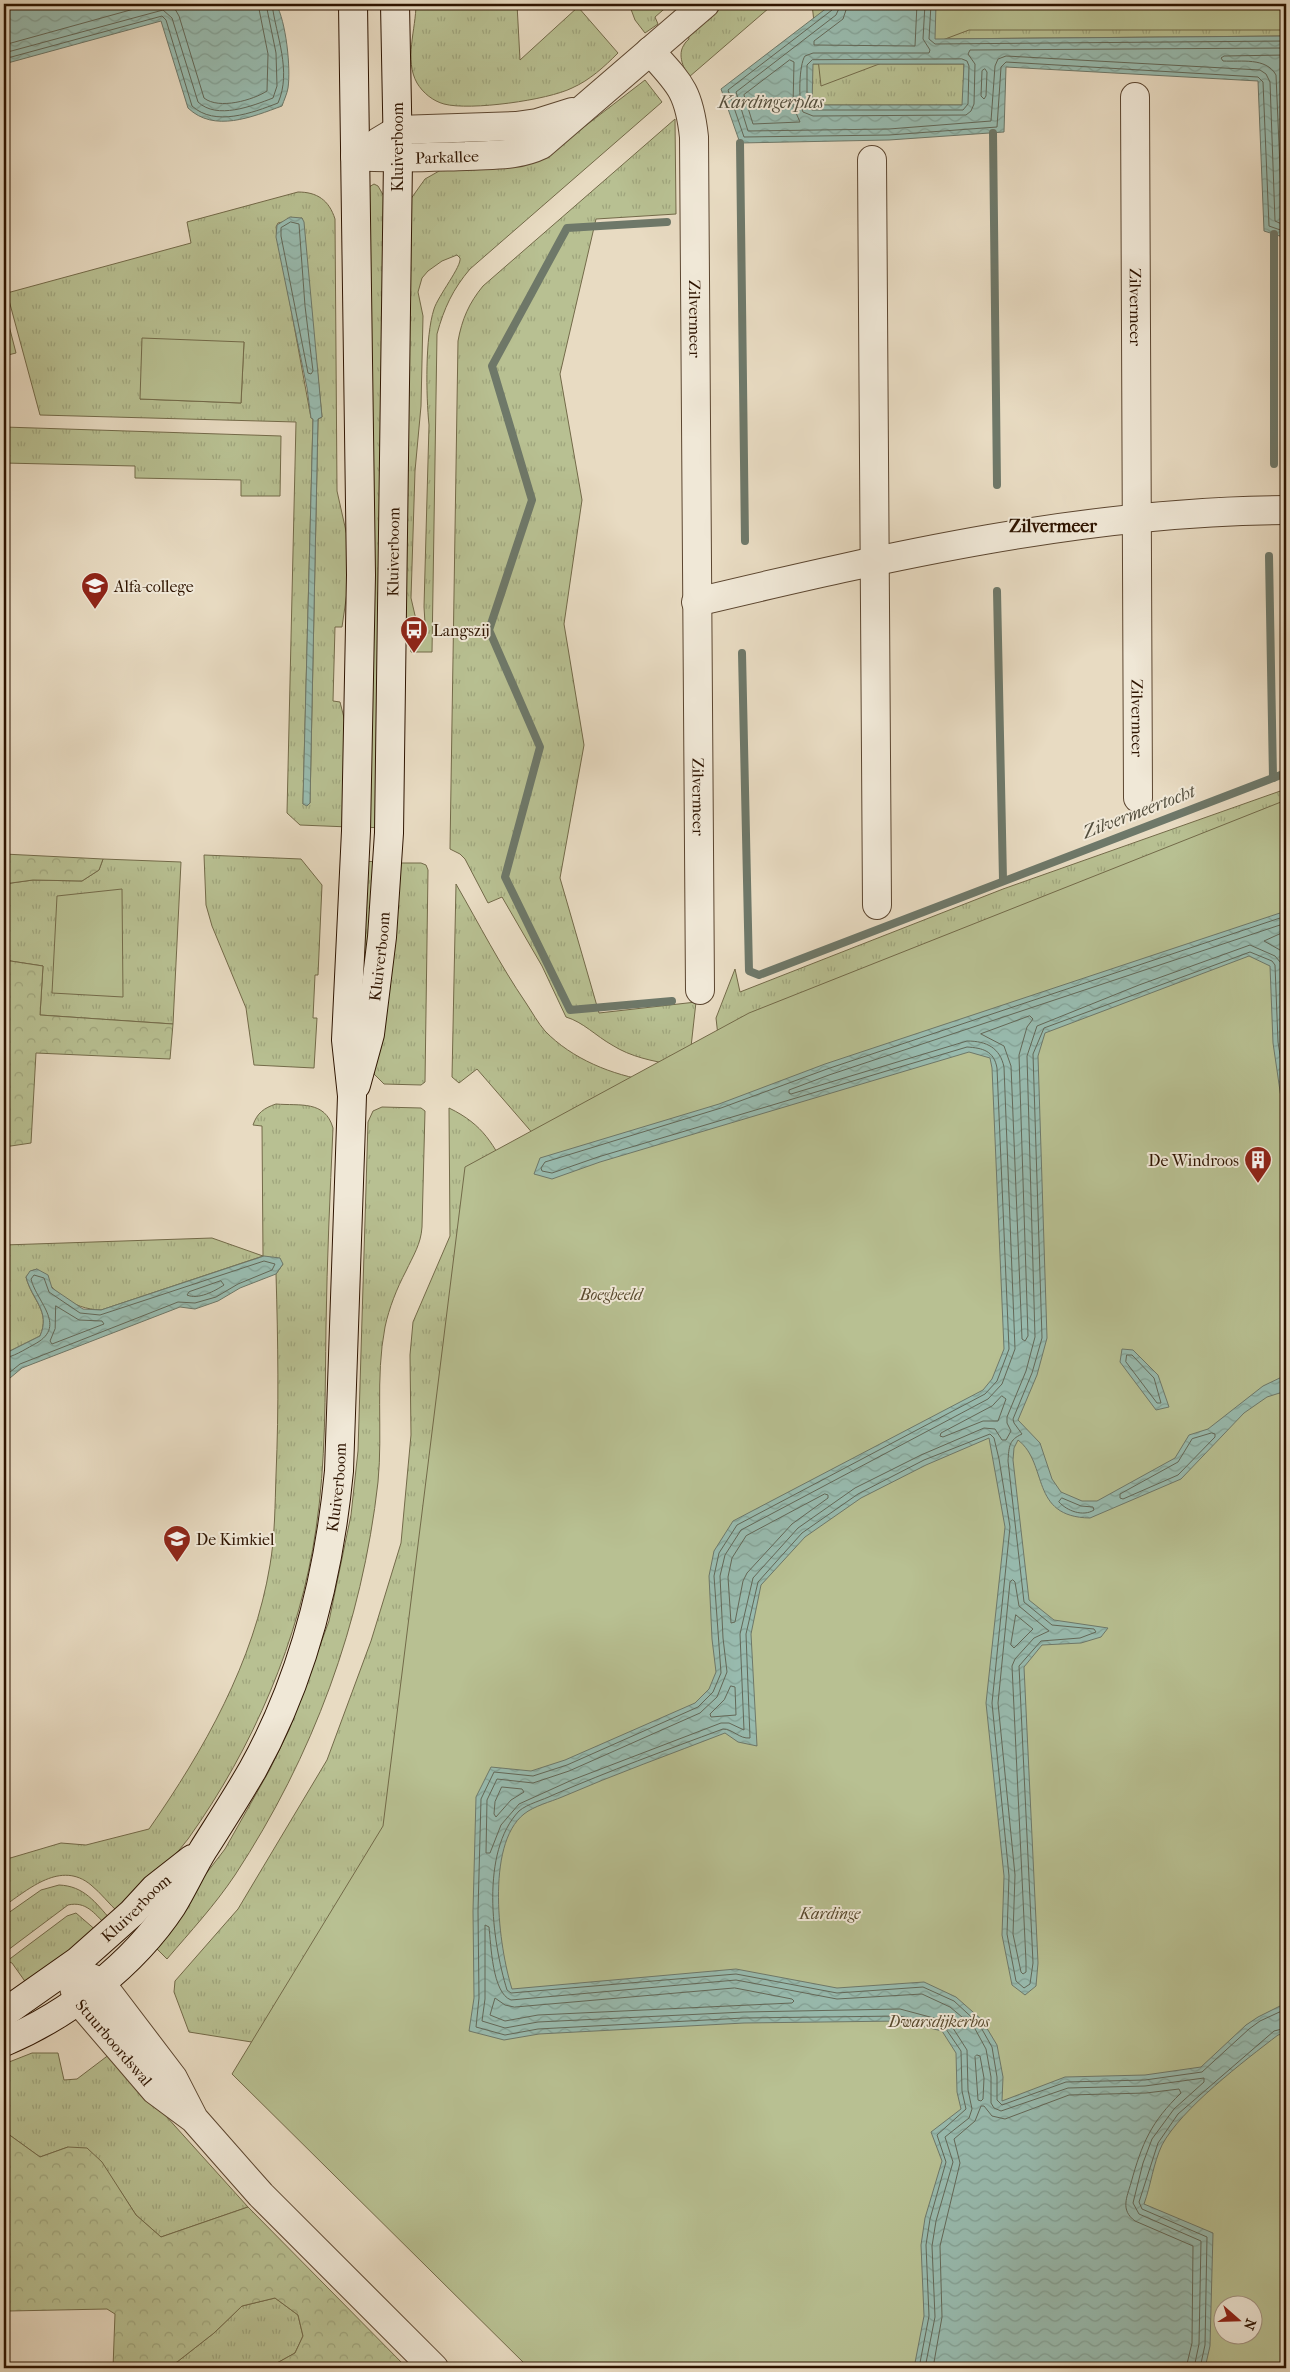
<svg xmlns="http://www.w3.org/2000/svg" width="1290" height="2372" viewBox="0 0 1290 2372" font-family="'IM FELL French Canon',serif">
<defs>
<pattern id="grass-tufts" width="24" height="20" patternUnits="userSpaceOnUse" patternTransform="scale(1.25)"><rect width="24" height="20" fill="#b8c092"/><path d="M3 7l-1-3M5 7V3M7 7l1-3M15 17l-1-3M17 17v-4M19 17l1-3" fill="none" stroke="#9ea47c"/></pattern>
<pattern id="forest-crowns" width="20" height="18" patternUnits="userSpaceOnUse" patternTransform="scale(1.25)"><rect width="20" height="18" fill="#b8c092"/><path d="M2 6a3 3 0 1 1 6 0M12 15a3 3 0 1 1 6 0" fill="none" stroke="#9ea47c"/></pattern>
<pattern id="water-waves" width="16" height="10" patternUnits="userSpaceOnUse" patternTransform="scale(1.25)"><rect width="16" height="10" fill="#98bbaf"/><path d="M0 5q4-4 8 0t8 0" fill="none" stroke="#83a095"/></pattern>
</defs>
<rect width="100%" height="100%" fill="#e8dbc2"/>
<filter id="stains"><feTurbulence type="fractalNoise" baseFrequency=".004" numOctaves="4"/><feColorMatrix values="0 0 0 0 .2 0 0 0 0 .09 0 0 0 0 .02 0 0 0 .5 -.17"/></filter>
<radialGradient id="worn" r=".72"><stop offset=".6" stop-color="#630" stop-opacity="0"/><stop offset="1" stop-color="#630" stop-opacity=".3"/></radialGradient>
<!-- grass -->
<g fill="url(#grass-tufts)" stroke="#736a49" fill-rule="evenodd">
<path d="M416,4H517L520,60L578,7L618,53C604,67 590,80 572,88C548,100 470,111 444,104C433,101 423,93 417,83C404,60 416,29 416,4Z"/>
<path d="M629,4H670L655,17L658,24L645,33L635,20Z"/>
<path d="M726,4H765L769,8L689,77C681,64 676,50 689,39L688,35Z"/>
<path d="M936,4H1286V36L934,39Z"/>
<path d="M812,64H964L963,105H811Z"/>
<path d="M645,80L662,102L470,269C453,289 444,308 437,334L432,652H411L403,607L410,200L425,179L448,166L554,150ZM457,255L460,258C462,266 438,296 434,309C425,337 426,395 429,425L424,607L425,623L421,625L417,624L411,598L415,471L421,406L423,316L418,292L422,278L428,271L442,261Z"/>
<path d="M675,119L676,214L596,219L560,374L582,500L564,624L584,745L560,878L599,1013L696,1002L691,1047L675,1065C652,1061 631,1057 612,1045C596,1036 583,1022 566,1017L542,966L502,897L488,903L465,859L460,854L450,849L458,341C462,319 469,303 483,286Z"/>
<path d="M374,184L378,186L385,198L383,828L363,827L369,187Z"/>
<path d="M298,192C317,192 329,200 335,219L337,491L352,558L342,627H335L333,701L340,702L351,745L349,827L300,825L287,813L296,422L40,415L7,293L191,243L187,222ZM302,218L322,417L318,419L310,803L303,804L313,419L311,418L276,227L278,223ZM244,342L241,403L140,399Z"/>
<path d="M4,306L16,353L4,356Z"/>
<path d="M4,427L281,436L280,496H241V480L135,478V466L4,463Z"/>
<path d="M1286,789V816L718,1036L716,1018L735,969L740,992L1003,889Z"/>
<path d="M204,855L301,859L322,885L318,975H315L313,1018H317L314,1068L254,1065L246,1008L212,926L206,905Z"/>
<path d="M103,859L181,862L173,1024L40,1015L43,966L4,960V884L33,880L82,881L99,870Z"/>
<path d="M361,861L381,862L364,1024H353Z"/>
<path d="M395,863H421L426,865L428,870L425,1082L421,1085L384,1084L374,1074Z"/>
<path d="M456,884C479,924 500,965 526,1003C532,1012 538,1023 545,1031C572,1059 612,1075 650,1081L535,1136L477,1069L459,1083L452,1077Z"/>
<path d="M276,1104C300,1106 325,1100 333,1128C330,1194 327,1260 326,1326C325,1394 326,1462 316,1529C300,1639 253,1748 188,1839C168,1865 142,1890 119,1913C109,1904 101,1893 91,1885C61,1860 29,1889 4,1906V1770L7,1859L61,1843L86,1845L149,1829C204,1750 254,1662 270,1565C275,1536 275,1504 276,1475C279,1407 278,1341 276,1274L283,1264L263,1256L101,1310C71,1309 54,1292 37,1269L31,1271L26,1277C32,1301 51,1311 40,1336L4,1354V1245L212,1238L263,1256L262,1126L253,1125C257,1113 264,1108 276,1104Z"/>
<path d="M382,1107L421,1108L425,1111L422,1227C421,1244 413,1256 406,1271C397,1288 389,1308 385,1327C375,1378 383,1431 378,1482C362,1624 313,1756 235,1875C215,1905 190,1932 167,1959L152,1944L225,1849L269,1771L289,1730L329,1621L351,1515L358,1451L368,1122L373,1111Z"/>
<path d="M449,1108C484,1125 493,1144 511,1178L487,1686L264,2044L189,2032L174,1992L175,1981L238,1909L327,1760L371,1641L401,1543L411,1435L410,1355L413,1322L450,1236Z"/>
<path d="M59,1885C84,1886 95,1902 111,1920L106,1925C94,1913 86,1901 68,1905L4,1953V1916L41,1890Z"/>
<path d="M76,1913L98,1932L29,1987L12,1963L7,1961L67,1916Z"/>
<path d="M32,2053H58L64,2080L77,2079L110,2054L248,2207L161,2237L136,2215L119,2189L68,2147L40,2157L4,2131V2064Z"/>
<path d="M275,2298L298,2315L303,2336L295,2353L268,2368H164L177,2362L214,2333L242,2306Z"/>
</g>
<!-- forest -->
<g fill="url(#forest-crowns)" stroke="#736a49">
<path d="M4,854L103,859L99,870L82,881L33,880L4,884Z"/>
<path d="M4,960L43,966L40,1015L173,1024L170,1059L36,1053L31,1143L4,1147Z"/>
<path d="M4,2131L40,2157L68,2147L87,2148L102,2162L136,2215L161,2237L248,2207L407,2368H268L295,2353L303,2336L298,2315L275,2298L242,2306L214,2333L177,2362L164,2368H113L115,2314L107,2309L9,2311L4,2329Z"/>
</g>
<!-- green -->
<g fill="#b8c092" stroke="#736a49" fill-rule="evenodd">
<path d="M812,4H1286V35L1285,30H969L821,86Z"/>
<path d="M142,338L244,342L241,403L140,399Z"/>
<path d="M1286,800V2368H529L232,2074L383,1826L465,1167L749,1013ZM1222,2304H1252V2334H1222Z"/>
<path d="M122,889L123,997L52,993L57,896Z"/>
</g>
<!-- water -->
<g fill="url(#water-waves)" stroke="#6e7869" fill-rule="evenodd">
<path d="M4,4H276C286,21 291,68 288,88C287,94 284,100 282,106C252,117 214,133 188,108L161,21L4,64Z"/>
<path d="M832,4H936L935,39L1286,36V238L1264,231L1258,81L1006,67L1004,132L889,140L740,143L721,89ZM964,64L962,105H812L813,64Z"/>
<path d="M290,217L302,218L304,222L322,417L318,419L310,803L307,806L303,804V800L313,419L311,418L307,388L276,237L277,225Z"/>
<path d="M1286,911V1132L1273,1043L1270,966L1249,956L1045,1033L1038,1056L1047,1338L1037,1375L1018,1420L1040,1443L1052,1479L1061,1492L1082,1501H1097L1175,1458L1189,1435L1208,1429L1263,1386L1286,1375V1391L1267,1397L1244,1413L1181,1479L1090,1518C1029,1517 1049,1464 1018,1440L1014,1448L1013,1460L1029,1600L1054,1620L1108,1628L1101,1637L1081,1643L1042,1645L1024,1667L1038,1963L1036,1986L1025,1995L1012,1985L1002,1935L1004,1876L986,1703L1005,1527L989,1438L926,1465L861,1498L805,1537L761,1585L751,1634L757,1746L738,1742L725,1733C671,1754 615,1774 562,1797C550,1802 534,1806 524,1814C485,1845 499,1948 512,1989L736,1969L837,1988L924,1982L956,1997L982,2020L997,2045L1003,2077L1002,2101L1065,2077L1145,2075L1201,2067L1246,2025L1258,2017L1286,2003V2033L1278,2035C1244,2061 1181,2109 1162,2145C1153,2164 1151,2185 1144,2204L1213,2233L1210,2346L1205,2368H914L924,2316L921,2245L925,2218L942,2161L931,2132L961,2109L957,2092L956,2053L942,2031L901,2021L744,2023L539,2034L504,2040L469,2031L474,1998L473,1911L476,1797L491,1767L531,1771L565,1760L695,1703L709,1689L716,1672L712,1639L709,1576L714,1551L733,1521L983,1390L992,1379L1004,1349L992,1068L990,1058L969,1052L600,1162L552,1179L534,1174L540,1158L719,1104L825,1064Z"/>
<path d="M264,1256L280,1258L283,1264L276,1274L240,1288L218,1301L195,1309L180,1307L22,1368L4,1383V1354L40,1336C51,1311 32,1300 26,1277L30,1271L37,1269L48,1275L52,1288L83,1309L101,1310Z"/>
<path d="M1122,1349L1133,1350L1158,1375L1169,1407L1156,1410L1120,1362Z"/>
</g>
<g fill="none" stroke-linecap="round" stroke-linejoin="round">
<!-- shore -->
<g stroke="#636858" stroke-width="1">
<path d="M167,4L175,9L179,16L204,98C219,110 253,100 267,91L268,54L258,4"/>
<path d="M835,4L832,10L728,90L744,137L889,135L997,127L1001,67L1006,62L1258,77L1263,82L1269,226L1286,232"/>
<path d="M841,4L836,15L736,92L748,131L889,129L991,121L995,66L998,59L1006,56L1260,70L1266,74L1270,82L1275,221L1286,226"/>
<path d="M848,4L843,19L814,41V45L915,46L917,4"/>
<path d="M925,4L923,39L930,50L929,53H813L805,56C799,64 798,103 803,112L813,116L966,115L971,111L974,104L975,64L968,54L970,50L1286,48"/>
<path d="M931,4L929,39L935,44L1286,41"/>
<path d="M4,45L152,4"/>
<path d="M4,53L163,10L172,18L198,102C217,120 252,106 273,98L277,86L276,53L266,4"/>
<path d="M1286,55L1224,56L1221,58L1223,61C1241,62 1266,57 1276,75L1282,215L1286,218"/>
<path d="M4,59L162,16L166,20L192,106C215,127 252,113 278,103C292,71 276,36 272,4"/>
<path d="M962,59L967,61L969,66L968,104L963,110H812L807,106V65L812,60Z"/>
<path d="M790,60L794,62L793,106L800,122L753,124L744,95Z"/>
<path d="M985,69L987,72L986,96L984,99L981,96L982,71Z"/>
<path d="M291,222L299,224L305,306L313,371L311,374L308,373L306,363L281,236V228Z"/>
<path d="M1286,923L829,1075L789,1090V1093L791,1094L967,1041C987,1041 1000,1048 1004,1067L1015,1349L1002,1384L988,1399L741,1530L725,1555L720,1576L723,1638L727,1672L717,1697L700,1713L569,1771L533,1783L497,1779L487,1800L486,1853H490L501,1825L519,1804L572,1780L721,1723H729L744,1730L740,1634L753,1578L798,1528L855,1488L921,1455L984,1428L995,1429L1002,1440H1006L1011,1431L1007,1423V1417L1026,1371L1035,1337L1027,1056L1037,1026L1139,985L1250,945L1275,956L1281,963L1286,1052"/>
<path d="M1286,931L1264,941L1280,950L1286,957"/>
<path d="M1030,1016L1033,1019L1027,1027L1019,1055L1028,1336L1025,1341L1022,1339L1011,1066L1004,1046L981,1034Z"/>
<path d="M1286,1093L1278,1042L1275,965L1272,961L1250,952L1044,1028L1033,1054L1042,1338L1032,1373L1013,1419L1014,1423L1022,1434C1009,1440 1009,1446 1008,1461L1024,1602L1052,1625L1094,1629L1096,1632L1080,1638L1041,1641L1019,1666L1033,1963L1030,1984L1024,1988L1016,1981L1007,1934L1009,1876L992,1703L1010,1527L999,1459L994,1438L990,1434L924,1460L858,1494L802,1533L758,1582L746,1634L750,1738C739,1739 733,1729 723,1729C666,1750 609,1771 553,1795C543,1800 527,1804 519,1811C480,1852 492,1941 507,1990L511,1993L736,1974L837,1993L923,1987L954,2001L979,2024L992,2047L997,2077V2100L1002,2105L1066,2082L1145,2080L1202,2072L1249,2029L1260,2021L1286,2009"/>
<path d="M221,1281L224,1285C215,1291 198,1300 187,1295L189,1292Z"/>
<path d="M56,1306L79,1320L102,1321L104,1324L52,1344L50,1341L55,1329Z"/>
<path d="M1127,1355H1132L1154,1378L1161,1403H1157L1126,1362Z"/>
<path d="M4,1358C13,1357 24,1350 33,1345C69,1327 37,1303 31,1279L34,1275L44,1278L49,1292L80,1313L100,1315L264,1261L275,1264L272,1270L238,1284L216,1297L195,1303L178,1302L20,1364L4,1377"/>
<path d="M1002,1396L1006,1399L998,1421H983L943,1437L940,1436L941,1433L992,1406Z"/>
<path d="M1212,1433L1215,1434V1437L1178,1475L1123,1499L1120,1498V1494L1178,1462L1192,1439Z"/>
<path d="M825,1494L828,1495V1498L792,1524L747,1573L743,1581L735,1622L731,1623L728,1577L732,1558L746,1536Z"/>
<path d="M1062,1498L1081,1506L1093,1507L1094,1510C1083,1517 1067,1511 1059,1502Z"/>
<path d="M1013,1580L1015,1582L1019,1606L1049,1631L1034,1638L1015,1659L1012,1666L1026,1962V1972L1023,1974L1021,1972L1013,1934L1015,1875L998,1703L1010,1582Z"/>
<path d="M1016,1615L1033,1629L1014,1648L1011,1645Z"/>
<path d="M731,1686L735,1687L736,1715L711,1717L710,1714L724,1700Z"/>
<path d="M502,1787L522,1789L524,1792L511,1800L496,1817L494,1814L495,1802Z"/>
<path d="M735,1988L792,1999L794,2001L792,2003L538,2015L505,2021L490,2015L495,1998L505,2005L514,2007Z"/>
<path d="M977,2055L980,2056L984,2078L983,2099L981,2101L978,2100L975,2057Z"/>
<path d="M919,2368L929,2316L926,2245L930,2219L946,2162L937,2135L966,2109L962,2091L961,2051L946,2029L900,2016L744,2018L538,2029L505,2035L476,2027L479,1998L478,1911L481,1799L494,1772L533,1776L567,1765L698,1707L713,1692L721,1673L714,1576L719,1553L737,1525L985,1394L997,1381L1009,1349L997,1068C994,1051 983,1048 967,1047L598,1157L552,1173L542,1171L541,1168L545,1162L721,1108L827,1069L1286,916"/>
<path d="M925,2368L935,2317L932,2246L936,2221L953,2162L945,2137L969,2118L972,2109L968,2090L967,2050L951,2025L945,2021L900,2009L744,2012L538,2022L505,2028L482,2021L485,1999V1925L489,1927C491,1944 492,1993 511,2000L736,1980L837,1999L922,1994L950,2007L974,2027L986,2049L991,2077V2103L994,2108L1001,2111L1068,2088L1145,2086L1204,2078V2082L1174,2109L1152,2139L1143,2163L1133,2203L1139,2214L1201,2241L1199,2344L1194,2368"/>
<path d="M933,2368L942,2317L940,2246L960,2163L954,2139L975,2121L981,2106H984L992,2116L1005,2119L1069,2095L1146,2093L1179,2089L1181,2093C1151,2122 1142,2143 1131,2183C1127,2197 1120,2210 1135,2221L1193,2246L1192,2343L1186,2368"/>
<path d="M1200,2368L1205,2345L1207,2237L1142,2209L1139,2202L1158,2143L1178,2114L1274,2031L1286,2028"/>
</g>
<!-- stream -->
<g stroke="#6e7869" stroke-width="8">
<path d="M993,133L997,485"/>
<path d="M740,143L745,541"/>
<path d="M667,222L567,228L492,366L532,500L489,630L540,747L505,877L570,1010L672,1001"/>
<path d="M1274,464V234"/>
<path d="M1269,556L1273,778"/>
<path d="M997,591L1003,880"/>
<path d="M742,653L749,971L759,975L1286,773"/>
</g>
<defs>
<g id="minor">
<path id="s1" d="M650,51C680,84 689,91 694,137L700,990"/>
<path id="s2" d="M1135,97L1138,798"/>
<path d="M378,142L398,130L516,126L537,123L572,112"/>
<path id="s3" d="M355,156C392,159 429,157 466,156C493,154 516,157 541,145L705,4"/>
<path d="M872,160L877,905"/>
<path d="M696,602C890,556 1086,511 1286,510"/>
</g>
<g id="tertiary">
<path id="s4" d="M194,2119L173,2078L100,1982L69,1968L77,1999L155,2090L194,2119L261,2195L434,2368"/>
</g>
<g id="secondary">
<path id="s5" d="M356,1085L370,1034L382,937L389,833L398,159L395,4"/>
<path id="s6" d="M4,2013L78,1961L132,1913L155,1888L192,1859"/>
<path id="s7" d="M4,2042C68,2015 133,1965 172,1906C183,1888 192,1868 203,1850C220,1823 237,1797 253,1769C304,1677 329,1575 339,1471L352,1096L346,1040L356,831L361,575L353,4"/>
</g>
</defs>
<!-- minor casing -->
<use href="#minor" stroke="#5c4630" stroke-width="30"/>
<!-- tertiary casing -->
<use href="#tertiary" stroke="#5c4630" stroke-width="30"/>
<!-- secondary casing -->
<use href="#secondary" stroke="#2e1400" stroke-width="30"/>
<!-- minor -->
<use href="#minor" stroke="#f0e8d7" stroke-width="28"/>
<!-- tertiary -->
<use href="#tertiary" stroke="#f0e8d7" stroke-width="28"/>
<!-- secondary -->
<use href="#secondary" stroke="#f0e8d7" stroke-width="28"/>
</g>
<!-- icons -->
<defs>
<symbol id="university-pin" viewBox="-11 -11 22 30"><path d="M0 17L-7.5 6A9.5 9.5 0 1 1 7.5 6Z" fill="#8f2418" stroke="#f0e8d7"/><path d="M0-5L7-2L0 1L-7-2ZM-4 1L0 2.5L4 1V4Q0 6-4 4Z" fill="#fff"/></symbol>
<symbol id="bus-pin" viewBox="-11 -11 22 30"><path d="M0 17L-7.5 6A9.5 9.5 0 1 1 7.5 6Z" fill="#8f2418" stroke="#f0e8d7"/><path d="M-5-6H5V4H4V6H2V4H-2V6H-4V4H-5ZM-3.5-4V0h7V-4ZM-3.5 1.2v1.5H-2V1.2ZM2 1.2v1.5H3.5V1.2Z" fill="#fff"/></symbol>
<symbol id="building-pin" viewBox="-11 -11 22 30"><path d="M0 17L-7.5 6A9.5 9.5 0 1 1 7.5 6Z" fill="#8f2418" stroke="#f0e8d7"/><path d="M-4-6H4V6H1V3H-1V6H-4ZM-2.5-4.3h1.7v1.8h-1.7ZM.8-4.3h1.7v1.8H.8ZM-2.5-1h1.7V.8h-1.7ZM.8-1h1.7V.8H.8Z" fill="#fff"/></symbol>
<symbol id="school-pin" viewBox="-11 -11 22 30"><path d="M0 17L-7.5 6A9.5 9.5 0 1 1 7.5 6Z" fill="#8f2418" stroke="#f0e8d7"/><path d="M0-5L7-2L0 1L-7-2ZM-4 1L0 2.5L4 1V4Q0 6-4 4Z" fill="#fff"/></symbol>
</defs>
<g fill-rule="evenodd">
<use href="#university-pin" x="79" y="570" width="32" height="43"/>
<use href="#bus-pin" x="398" y="614" width="32" height="43"/>
<use href="#building-pin" x="1242" y="1144" width="32" height="43"/>
<use href="#school-pin" x="161" y="1523" width="32" height="43"/>
</g>
<g text-anchor="middle" dominant-baseline="central" stroke-width="4" stroke-linejoin="round" paint-order="stroke">
<!-- street labels -->
<g font-size="16" fill="#2e1400" stroke="#f0e8d7">
<text transform="translate(397 147) rotate(-90)">Kluiverboom</text>
<text stroke="none"><textPath href="#s3" startOffset="92">Parkallee</textPath></text>
<text stroke="none"><textPath href="#s2" startOffset="210">Zilvermeer</textPath></text>
<text stroke="none"><textPath href="#s1" startOffset="281">Zilvermeer</textPath></text>
<text stroke="none"><textPath href="#s5" startOffset="536">Kluiverboom</textPath></text>
<text stroke="none"><textPath href="#s2" startOffset="621">Zilvermeer</textPath></text>
<text stroke="none"><textPath href="#s1" startOffset="759">Zilvermeer</textPath></text>
<text stroke="none"><textPath href="#s5" startOffset="131">Kluiverboom</textPath></text>
<text stroke="none"><textPath href="#s7" startOffset="674">Kluiverboom</textPath></text>
<text stroke="none"><textPath href="#s6" startOffset="169">Kluiverboom</textPath></text>
<text stroke="none"><textPath href="#s4" startOffset="290">Stuurboordswal</textPath></text>
</g>
<!-- poi labels -->
<g font-size="16" fill="#2e1400" stroke="#f0e8d7" text-anchor="start">
<text x="114" y="586">Alfa-college</text>
<text x="433" y="630">Langszij</text>
<text x="1239" y="1160" text-anchor="end">De Windroos</text>
<text x="196" y="1539">De Kimkiel</text>
</g>
<!-- park labels -->
<g font-size="16" font-style="italic" fill="#57482c" stroke="#f0e8d7">
<text x="611" y="1294">Boegbeeld</text>
<text x="830" y="1913">Kardinge</text>
<text x="939" y="2021">Dwarsdijkerbos</text>
</g>
<!-- water labels -->
<g font-size="18" font-style="italic" fill="#534e3d" stroke="#f0e8d7">
<text x="771" y="102">Kardingerplas</text>
<text transform="translate(1139 812) rotate(-21)">Zilvermeertocht</text>
</g>
<!-- neighbourhood labels -->
<g font-size="18" font-weight="bold" fill="#2e1400" stroke="#f0e8d7">
<text x="1053" y="526">Zilvermeer</text>
</g>
</g>
<!-- margin -->
<rect width="1290" height="2372" fill="none" stroke="#e8dbc2" stroke-width="20"/>
<rect x="5" y="5" width="1280" height="2362" fill="none" stroke="#2e1400" stroke-width="2.5"/>
<rect x="10" y="10" width="1270" height="2352" fill="none" stroke="#2e1400"/>
<!-- north arrow -->
<g transform="translate(1238 2320) rotate(110)"><circle r="24" fill="#f0e8d7" stroke="#a29381"/>
<path d="M0-4L9 19L0 12L-9 19Z" fill="#8f2418"/>
<text y="-8" font-size="14" font-weight="bold" text-anchor="middle" fill="#2e1400">N</text>
</g>
<rect width="100%" height="100%" filter="url(#stains)"/>
<rect width="100%" height="100%" fill="url(#worn)"/>
</svg>
